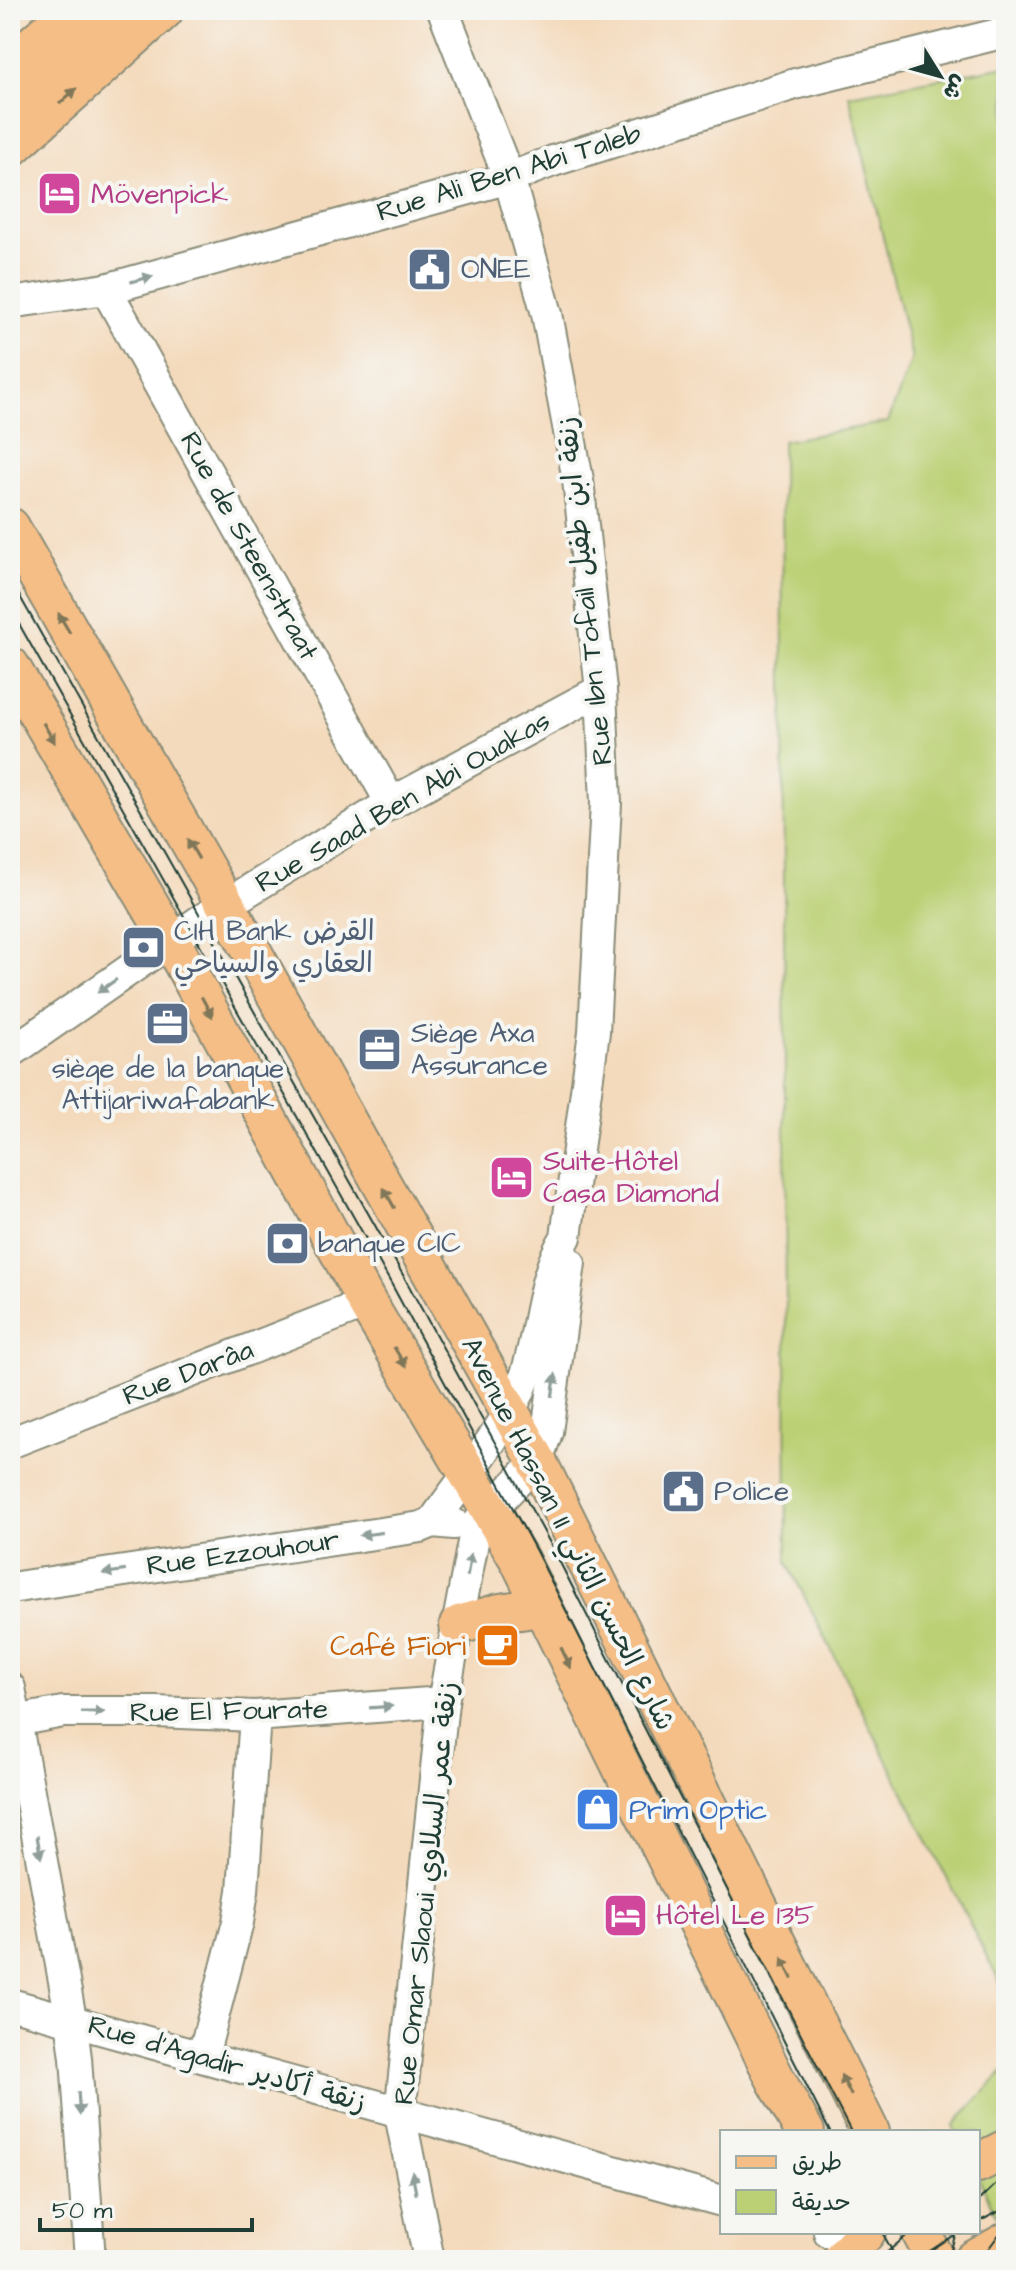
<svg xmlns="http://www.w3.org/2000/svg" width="1016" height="2270" viewBox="0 0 1016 2270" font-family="'Architects Daughter','Playpen Sans Arabic',sans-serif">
<rect width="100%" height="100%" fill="#f6f6f2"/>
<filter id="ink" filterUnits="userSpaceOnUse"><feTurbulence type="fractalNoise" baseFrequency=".0125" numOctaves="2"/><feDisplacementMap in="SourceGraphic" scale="16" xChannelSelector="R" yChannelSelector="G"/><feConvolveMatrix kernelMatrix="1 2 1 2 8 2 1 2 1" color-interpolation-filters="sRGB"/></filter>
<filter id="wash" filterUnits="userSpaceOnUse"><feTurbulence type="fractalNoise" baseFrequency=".006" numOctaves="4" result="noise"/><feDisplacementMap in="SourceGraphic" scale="32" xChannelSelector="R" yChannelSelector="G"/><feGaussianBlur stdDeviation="1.8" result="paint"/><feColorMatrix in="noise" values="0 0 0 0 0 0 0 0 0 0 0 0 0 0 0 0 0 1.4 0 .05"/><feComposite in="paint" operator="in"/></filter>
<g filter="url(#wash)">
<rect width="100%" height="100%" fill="#f4dabc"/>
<!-- green -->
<g fill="#bbd074" stroke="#6d8654" stroke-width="2">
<path d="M1006,66V1995L787,1562L782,441L888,422L912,358L849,95Z"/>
<path d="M1006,2069V2235L978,2177V2132H956L953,2126Z"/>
</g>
</g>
<g filter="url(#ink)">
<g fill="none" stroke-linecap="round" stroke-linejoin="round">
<defs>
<g id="minor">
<path d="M106,289L391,803"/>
<path d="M10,303L106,289L509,178L553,161L795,84L1006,32"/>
<path d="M10,1053L201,920L391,803L601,690"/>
<path d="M10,1443L367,1303"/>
<path d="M433,1522C461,1481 506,1428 523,1383C541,1336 539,1280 566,1237L594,1032L606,803L601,690L578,480L547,314L509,178L443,10"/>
<path d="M477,1524L537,1461L547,1432L570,1263"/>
<path d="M10,1588L421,1527L433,1522L454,1524"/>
<path d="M10,1688L71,2019L76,2058L90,2260"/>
<path d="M10,1722L63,1712H156L255,1716L443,1702"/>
<path d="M10,2004L722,2201"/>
<path d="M203,2056L238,1922L243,1891L255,1716"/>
<path d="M829,2232L858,2240"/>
<path d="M429,2260L400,2114L443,1702L476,1526"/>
</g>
<g id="major">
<path d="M10,65L72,10"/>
<path d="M10,109L120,10"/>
<path d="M10,148L164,10"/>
<path d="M10,527L226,905L537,1461L870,2132"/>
<path d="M10,666L171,941L367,1303L520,1561L776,2080L805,2132"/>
<path d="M459,1625L500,1613L541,1607"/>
<path d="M978,2163L1006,2149"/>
<path d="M921,2232L936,2260"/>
<path d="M841,2260L866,2232"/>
<path d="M974,2260L1006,2242"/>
</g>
</defs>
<!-- minor casing -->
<use href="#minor" stroke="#8a8c78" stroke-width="34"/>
<!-- major casing -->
<use href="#major" stroke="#8a8c78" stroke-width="42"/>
<!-- minor -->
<use href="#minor" stroke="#fff" stroke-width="30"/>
<!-- major -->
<use href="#major" stroke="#f5be86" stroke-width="38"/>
<!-- tram -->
<g stroke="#1f3d34" stroke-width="2">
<path d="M10,579L403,1275L550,1543L851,2132"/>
<path d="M10,608L392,1285L536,1551L830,2132"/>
<path d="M978,2201L1006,2175"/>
<path d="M978,2222L1006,2208"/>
<path d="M882,2232L897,2260"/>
<path d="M878,2260L911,2232"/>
<path d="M916,2260L959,2232"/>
<path d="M948,2260L956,2232"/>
<path d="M980,2260L1006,2225"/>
</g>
</g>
<!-- one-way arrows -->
<defs><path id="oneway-solid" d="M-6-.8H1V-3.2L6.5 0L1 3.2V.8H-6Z" transform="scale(2)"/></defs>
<g fill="#7f7759">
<use href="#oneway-solid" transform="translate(68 96) rotate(-42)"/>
<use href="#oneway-solid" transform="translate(64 623) rotate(-120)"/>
<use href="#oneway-solid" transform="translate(49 733) rotate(60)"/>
<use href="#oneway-solid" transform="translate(193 849) rotate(-120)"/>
<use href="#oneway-solid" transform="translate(207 1007) rotate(62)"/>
<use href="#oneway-solid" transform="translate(389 1198) rotate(-119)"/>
<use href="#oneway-solid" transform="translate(400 1357) rotate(59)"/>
<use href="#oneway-solid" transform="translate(566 1658) rotate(64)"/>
<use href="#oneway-solid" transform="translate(787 1968) rotate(-116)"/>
<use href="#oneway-solid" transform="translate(846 2085) rotate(-117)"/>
</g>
<g fill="#8f9e9a">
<use href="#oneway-solid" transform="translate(142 279) rotate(-15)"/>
<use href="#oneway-solid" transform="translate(107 986) rotate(145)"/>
<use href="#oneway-solid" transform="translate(554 1385) rotate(-82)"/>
<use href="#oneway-solid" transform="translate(371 1534) rotate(172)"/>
<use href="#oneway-solid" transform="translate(469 1565) rotate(-81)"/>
<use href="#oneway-solid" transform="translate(114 1572) rotate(172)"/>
<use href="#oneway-solid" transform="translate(381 1707) rotate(-4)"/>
<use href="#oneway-solid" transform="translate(93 1712)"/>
<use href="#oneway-solid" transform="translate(39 1847) rotate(80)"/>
<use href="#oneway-solid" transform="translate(79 2104) rotate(86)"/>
<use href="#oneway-solid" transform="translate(414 2183) rotate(-101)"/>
</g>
</g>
<!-- icons -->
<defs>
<symbol id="hotel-square" viewBox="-11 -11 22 22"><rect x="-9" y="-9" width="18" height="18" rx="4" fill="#d1479c" stroke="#f6f6f2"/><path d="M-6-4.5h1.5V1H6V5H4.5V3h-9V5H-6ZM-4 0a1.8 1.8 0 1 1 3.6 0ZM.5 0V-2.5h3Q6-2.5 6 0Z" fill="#fff"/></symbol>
<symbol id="civic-square" viewBox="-11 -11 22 22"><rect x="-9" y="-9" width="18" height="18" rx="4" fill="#5c6f8a" stroke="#f6f6f2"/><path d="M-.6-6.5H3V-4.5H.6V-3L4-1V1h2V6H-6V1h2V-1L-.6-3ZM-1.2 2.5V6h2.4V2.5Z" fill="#fff"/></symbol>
<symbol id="bank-square" viewBox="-11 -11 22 22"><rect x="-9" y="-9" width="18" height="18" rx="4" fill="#5c6f8a" stroke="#f6f6f2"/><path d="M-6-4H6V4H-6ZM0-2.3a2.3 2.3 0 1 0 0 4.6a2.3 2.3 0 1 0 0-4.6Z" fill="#fff"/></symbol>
<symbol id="office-square" viewBox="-11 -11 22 22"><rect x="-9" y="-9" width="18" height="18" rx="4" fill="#5c6f8a" stroke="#f6f6f2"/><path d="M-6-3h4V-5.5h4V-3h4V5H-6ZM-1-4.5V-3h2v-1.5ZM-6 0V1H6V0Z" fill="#fff"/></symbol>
<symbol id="cafe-square" viewBox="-11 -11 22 22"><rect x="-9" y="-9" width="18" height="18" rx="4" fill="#e8710a" stroke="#f6f6f2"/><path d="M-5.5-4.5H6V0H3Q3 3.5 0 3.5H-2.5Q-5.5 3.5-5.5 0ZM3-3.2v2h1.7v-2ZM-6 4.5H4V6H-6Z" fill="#fff"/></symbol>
<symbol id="shop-square" viewBox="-11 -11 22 22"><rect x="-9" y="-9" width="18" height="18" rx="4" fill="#3f7fe0" stroke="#f6f6f2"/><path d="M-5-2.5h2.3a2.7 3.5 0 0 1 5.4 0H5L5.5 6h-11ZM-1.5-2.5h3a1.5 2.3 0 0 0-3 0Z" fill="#fff"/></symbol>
</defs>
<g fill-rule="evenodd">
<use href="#hotel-square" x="34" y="168" width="51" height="51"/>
<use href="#civic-square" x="404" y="244" width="51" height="51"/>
<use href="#bank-square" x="118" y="922" width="51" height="51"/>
<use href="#office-square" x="142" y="998" width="51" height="51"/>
<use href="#office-square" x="354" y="1024" width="51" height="51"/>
<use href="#hotel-square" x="486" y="1152" width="51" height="51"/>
<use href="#bank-square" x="262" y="1218" width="51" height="51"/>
<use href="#civic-square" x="658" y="1466" width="51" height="51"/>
<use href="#cafe-square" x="472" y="1620" width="51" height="51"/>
<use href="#shop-square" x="572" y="1784" width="51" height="51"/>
<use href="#hotel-square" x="600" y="1890" width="51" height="51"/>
</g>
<g text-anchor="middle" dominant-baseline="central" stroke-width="8" stroke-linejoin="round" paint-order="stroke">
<!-- street labels -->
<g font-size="28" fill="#1f3d34" stroke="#f6f6f2">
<text transform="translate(509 173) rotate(-17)">Rue Ali Ben Abi Taleb</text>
<text transform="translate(249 546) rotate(61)">Rue de Steenstraat</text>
<text transform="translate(585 591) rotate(-96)">Rue Ibn Tofail زنقة ابن طفيل</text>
<text transform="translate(403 802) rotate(-30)">Rue Saad Ben Abi Ouakas</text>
<text transform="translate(188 1373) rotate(-21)">Rue Darâa</text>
<text transform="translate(568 1534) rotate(63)">Avenue Hassan II شارع الحسن الثاني</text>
<text transform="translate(243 1553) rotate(-8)">Rue Ezzouhour</text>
<text transform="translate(229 1711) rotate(-1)">Rue El Fourate</text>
<text transform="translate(426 1893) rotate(-84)">Rue Omar Slaoui زنقة عمر السلاوي</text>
<text transform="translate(227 2064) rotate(16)">Rue d'Agadir زنقة أكادير</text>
</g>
<!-- hotel labels -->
<g font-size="28" fill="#b23c85" stroke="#f6f6f2" text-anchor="start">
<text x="91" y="194">Mövenpick</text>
<text x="543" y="1161">Suite-Hôtel<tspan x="543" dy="32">Casa Diamond</tspan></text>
<text x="656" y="1915">Hôtel Le 135</text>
</g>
<!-- service labels -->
<g font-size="28" fill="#4e5e75" stroke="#f6f6f2" text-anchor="start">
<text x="461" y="269">ONEE</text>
<text x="174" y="931">CIH Bank القرض<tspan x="174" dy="32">العقاري والسياحي</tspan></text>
<text x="411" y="1033">Siège Axa<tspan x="411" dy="32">Assurance</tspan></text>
<text x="168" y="1068" text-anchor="middle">siège de la banque<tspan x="168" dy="32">Attijariwafabank</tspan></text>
<text x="318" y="1243">banque CIC</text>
<text x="714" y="1491">Police</text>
</g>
<!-- food labels -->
<g font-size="28" fill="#c56008" stroke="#f6f6f2" text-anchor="end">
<text x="466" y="1646">Café Fiori</text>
</g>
<!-- shop labels -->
<g font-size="28" fill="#366cbe" stroke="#f6f6f2" text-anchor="start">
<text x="629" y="1810">Prim Optic</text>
</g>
</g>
<!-- margin -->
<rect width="1016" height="2270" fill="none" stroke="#f6f6f2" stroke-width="40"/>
<!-- legend -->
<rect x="720" y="2130" width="260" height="104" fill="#f6f6f2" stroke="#a0aca6" stroke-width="2"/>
<rect x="736" y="2156" width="40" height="12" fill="#f5be86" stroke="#a0aca6" stroke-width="2"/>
<text x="792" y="2170" font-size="24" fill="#1f3d34">طريق</text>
<rect x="736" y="2190" width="40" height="24" fill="#bbd074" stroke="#a0aca6" stroke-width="2"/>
<text x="792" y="2210" font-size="24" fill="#1f3d34">حديقة</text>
<!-- north arrow -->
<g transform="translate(940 76) rotate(127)" stroke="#f6f6f2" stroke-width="6" paint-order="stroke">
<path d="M0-6L14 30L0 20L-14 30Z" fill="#1f3d34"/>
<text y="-12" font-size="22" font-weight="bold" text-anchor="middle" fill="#1f3d34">ش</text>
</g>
<!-- scale -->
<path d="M40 2218v12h212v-12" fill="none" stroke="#1f3d34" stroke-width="4"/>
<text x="52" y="2218" font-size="24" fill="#1f3d34" stroke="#f6f6f2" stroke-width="6" paint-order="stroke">50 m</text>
</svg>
